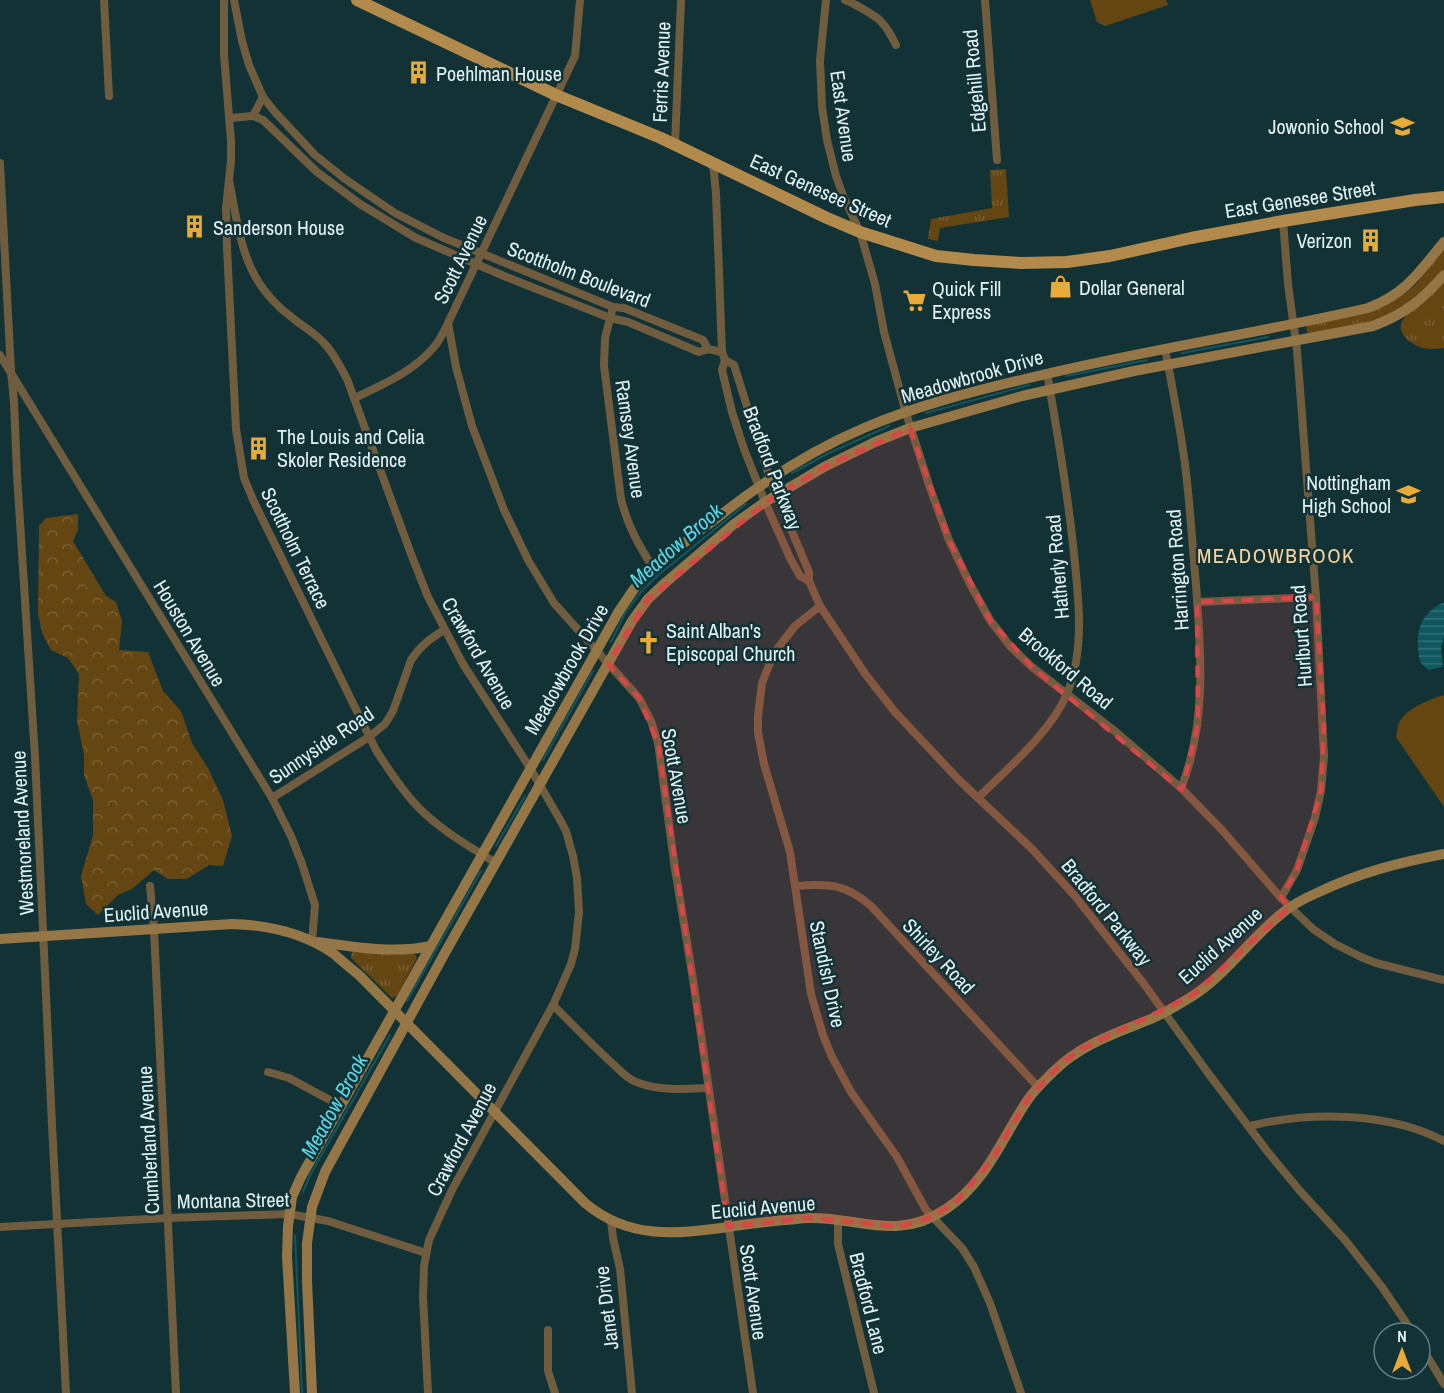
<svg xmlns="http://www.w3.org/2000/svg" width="1444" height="1393" viewBox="0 0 1444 1393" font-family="'Archivo Narrow',sans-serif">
<defs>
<pattern id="grass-tufts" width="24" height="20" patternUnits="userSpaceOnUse" patternTransform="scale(1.5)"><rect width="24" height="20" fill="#644612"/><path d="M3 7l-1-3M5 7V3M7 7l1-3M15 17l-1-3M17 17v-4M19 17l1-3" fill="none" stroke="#7a6135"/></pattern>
<pattern id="forest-crowns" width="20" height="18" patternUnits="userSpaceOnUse" patternTransform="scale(1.5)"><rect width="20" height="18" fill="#644612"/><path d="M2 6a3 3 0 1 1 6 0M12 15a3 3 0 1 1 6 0" fill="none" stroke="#7a6135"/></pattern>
<pattern id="water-rules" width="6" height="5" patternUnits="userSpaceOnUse" patternTransform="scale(1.5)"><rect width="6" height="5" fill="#10575f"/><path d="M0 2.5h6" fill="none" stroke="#327077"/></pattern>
</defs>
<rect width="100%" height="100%" fill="#123236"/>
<!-- grass -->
<g fill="url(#grass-tufts)">
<path d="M1006,169L1009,217L940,228L938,241L928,239L931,219L992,208L990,170Z"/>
<path d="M1444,248V269C1427,289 1407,308 1383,318C1360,327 1333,329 1309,333L1307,332L1306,325L1408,291L1416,284Z"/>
<path d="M1444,280V348C1431,350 1419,350 1408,340C1389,323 1412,311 1424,301C1431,294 1437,287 1444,280Z"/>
<path d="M353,952L413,953L415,954L417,958L397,996L392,998L351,958V954Z"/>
</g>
<!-- forest -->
<path fill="url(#forest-crowns)" d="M78,514V530L73,541L106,596L116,602L122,621L119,650L148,652L163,691L181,711L192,743L208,768L223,800L232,836L223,866L209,865L187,879H168L154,870L132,889L118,895L98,915L86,904L81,876L93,835V800L84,775V755L77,721L79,674L68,658L51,650L43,635L38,615L39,526L46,518Z"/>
<!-- garden -->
<g fill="#644612">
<path d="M1090,0H1166L1168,5L1105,26L1097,22Z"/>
<path d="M1444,695V807L1396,737C1397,733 1397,727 1399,723C1405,709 1430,699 1444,695Z"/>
</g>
<!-- water -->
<path fill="url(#water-rules)" d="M1442,603H1444V636L1441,648L1443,667L1428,670L1420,662C1415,636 1417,616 1442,603Z"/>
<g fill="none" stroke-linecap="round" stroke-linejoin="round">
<!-- stream -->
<g stroke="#10575f" stroke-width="2">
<path d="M1182,353L1268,337"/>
<path d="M1066,376L1147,360"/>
<path d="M926,413L1029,385"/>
<path d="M792,473L827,454L889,426"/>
<path d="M611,642L625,613L641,592L657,576L746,504"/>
<path d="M543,760L593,671"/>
<path d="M496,846L525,796"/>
<path d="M407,1001L481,871"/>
<path d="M303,1192L310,1175L390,1035"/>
<path d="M295,1235L302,1393"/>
</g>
<!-- street -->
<g stroke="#705c3f" stroke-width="8">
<path d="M104,0L109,96"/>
<path d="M224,0V55L231,141V161L226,208L227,248L236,429L244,478L254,502L376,750C388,769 401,789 417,806C440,830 469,846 496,863"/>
<path d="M234,0L242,41L249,65L263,97L274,111L315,155L345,179L395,213L444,238L613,307L624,308L703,340L708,349"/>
<path d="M580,0L575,56L448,323L456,367L472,426L504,510L528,560L554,603L639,698L651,721L658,743L675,869L692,973L753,1393"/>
<path d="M826,0L820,60L822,107L827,140L836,176L844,198L860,232L875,284L884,332L906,413L930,488L949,540L970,584L990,620L1010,646L1032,667L1116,732L1181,788L1222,830L1281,898L1313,929L1335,944L1361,957L1376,963L1444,980"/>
<path d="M845,0L850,2C876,16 883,18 896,45"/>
<path d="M985,0L997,160"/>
<path d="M253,116L263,120L317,172L360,204L416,238L504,276L610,318L628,322L699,352L708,349L722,352"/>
<path d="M230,118L253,116L263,97"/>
<path d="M675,144L681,0"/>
<path d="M0,163L11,371L14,402L17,475L35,757L52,1125L66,1393"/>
<path d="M713,163L716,194L722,352L725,360L722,370L732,412L744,449L765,502L790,558L800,576L809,581"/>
<path d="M229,180C237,220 241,265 269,296C275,303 282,310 289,315C299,324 312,331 322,341C333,351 339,365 347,379L411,554L428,597L463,664L530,768L559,818L566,831L573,856L577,878L579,912L575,949L571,964L553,1005L452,1190L429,1240L424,1266L423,1297L428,1393"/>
<path d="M613,307L605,338L604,366L621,499C628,527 639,546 654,569"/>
<path d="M1165,349C1172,385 1179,421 1184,457C1190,499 1192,542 1196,585C1201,652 1207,724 1181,788"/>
<path d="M0,355L272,798L291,836L302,864L315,905L312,942"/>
<path d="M725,360L734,365L770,479L809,572V581L820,606L866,675L895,712L959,780L1032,849L1075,896L1144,984L1208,1073L1267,1151L1300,1191L1345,1240L1382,1287L1413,1333"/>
<path d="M355,398C383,384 413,372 434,347C440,340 444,331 448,323"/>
<path d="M1197,602L1316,597"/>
<path d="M820,606L795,626L774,653L762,683L758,716V733L764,764L790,852L811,994L823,1035L831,1055L851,1092L897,1157L926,1210L962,1248L974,1267L990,1303L1021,1393"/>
<path d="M272,798L369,737L385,724L393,711L411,660C420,646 431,638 444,630"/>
<path d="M978,798C1008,768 1050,733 1067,694C1086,648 1078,593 1073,545C1067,487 1057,430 1047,373"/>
<path d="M150,886L154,929L176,1393"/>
<path d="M796,886C828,883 846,884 871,906L1038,1087"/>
<path d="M1281,898L1297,870L1315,818L1321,791L1324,756L1316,597L1297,350L1288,284L1283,221"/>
<path d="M553,1005C573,1025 592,1045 613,1064C621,1071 628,1080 639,1083C660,1091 685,1089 708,1088"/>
<path d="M268,1072L289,1078L341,1106"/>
<path d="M1250,1126C1309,1111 1389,1112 1444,1141"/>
<path d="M611,1220L613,1238L620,1269L632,1393"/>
<path d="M838,1220V1244L874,1393"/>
<path d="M0,1227L168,1218L289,1214L328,1221L426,1253"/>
<path d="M548,1330V1371L555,1393"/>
<path d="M1420,1344L1444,1384"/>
</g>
<!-- secondary -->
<g stroke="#957646" stroke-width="10">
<path d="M0,939L232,924C267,925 304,933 334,954C342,961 350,968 359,975L585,1203C629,1240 676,1234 729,1227C747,1224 766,1222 784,1220C792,1220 801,1218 809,1218C860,1217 897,1242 946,1209C986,1183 1002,1138 1027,1101C1034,1090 1045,1080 1054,1071C1081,1044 1117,1033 1151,1019C1165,1013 1178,1005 1191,997C1225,976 1249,940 1280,915C1291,905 1305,898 1319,892C1361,872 1398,863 1444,854"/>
<path d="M318,942C355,947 393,954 431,946"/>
<path d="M295,1393L287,1256L288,1226L292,1197L301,1177L619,611C624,604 629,596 634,589C658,562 688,539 717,518C761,483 812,450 864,428C916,406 970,392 1025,379C1138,351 1254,334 1368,308C1406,294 1419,272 1444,242"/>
<path d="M312,1393L307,1281V1243L312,1207L325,1172L446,951L632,621L648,599L665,583L734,524L765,502L824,467L875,442L910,428L1022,396L1134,371L1373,326C1405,314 1422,300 1444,275"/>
</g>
<!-- primary -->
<path stroke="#b28a4b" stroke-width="12" d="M357,0L556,95L661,138L827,218L860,232L936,256L974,260L1021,263L1067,262L1110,256L1191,238L1283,221L1415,200L1444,197"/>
</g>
<!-- marked area -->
<path fill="#d84647" fill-opacity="0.2" stroke="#d84647" stroke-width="4.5" stroke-dasharray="12 8" stroke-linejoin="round" d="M910,428L949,540L990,620L1032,667L1182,790L1198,723L1197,602L1316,597L1324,727L1321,791L1297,870L1281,898L1290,907L1193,995L1078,1051L1056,1069L1028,1099L992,1160L958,1200L933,1217L899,1227L809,1218L728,1227L658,743L639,698L608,664L648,599L769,500L824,467Z"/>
<!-- icons -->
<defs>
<symbol id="building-bare" viewBox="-9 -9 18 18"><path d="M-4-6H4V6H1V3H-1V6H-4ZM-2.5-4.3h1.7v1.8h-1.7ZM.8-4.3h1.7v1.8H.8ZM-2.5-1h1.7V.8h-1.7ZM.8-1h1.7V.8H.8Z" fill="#eaaa38" stroke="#123236" stroke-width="2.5" paint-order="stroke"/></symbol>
<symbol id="school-bare" viewBox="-9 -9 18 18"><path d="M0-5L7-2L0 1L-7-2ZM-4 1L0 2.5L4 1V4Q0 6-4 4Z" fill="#eaaa38" stroke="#123236" stroke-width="2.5" paint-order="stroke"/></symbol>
<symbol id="shop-bare" viewBox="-9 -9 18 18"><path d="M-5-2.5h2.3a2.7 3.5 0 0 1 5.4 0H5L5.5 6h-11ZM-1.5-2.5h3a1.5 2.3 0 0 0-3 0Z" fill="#eaaa38" stroke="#123236" stroke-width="2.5" paint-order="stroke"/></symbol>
<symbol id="supermarket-bare" viewBox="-9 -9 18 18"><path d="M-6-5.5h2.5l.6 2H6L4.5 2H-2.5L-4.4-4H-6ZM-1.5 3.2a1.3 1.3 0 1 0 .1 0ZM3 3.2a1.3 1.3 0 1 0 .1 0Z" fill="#eaaa38" stroke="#123236" stroke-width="2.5" paint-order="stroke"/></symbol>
<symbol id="church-bare" viewBox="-9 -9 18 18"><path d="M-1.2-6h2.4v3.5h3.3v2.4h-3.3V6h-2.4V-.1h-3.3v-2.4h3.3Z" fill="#eaaa38" stroke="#123236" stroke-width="2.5" paint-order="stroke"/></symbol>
</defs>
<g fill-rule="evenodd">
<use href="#building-bare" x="402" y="56" width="33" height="33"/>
<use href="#school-bare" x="1386" y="110" width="33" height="33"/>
<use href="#building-bare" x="178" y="210" width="33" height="33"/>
<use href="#building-bare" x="1354" y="224" width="33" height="33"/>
<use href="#shop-bare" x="1044" y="270" width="33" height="33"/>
<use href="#supermarket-bare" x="898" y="284" width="33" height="33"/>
<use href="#building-bare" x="242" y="432" width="33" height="33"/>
<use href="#school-bare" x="1392" y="478" width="33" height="33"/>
<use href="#church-bare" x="632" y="626" width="33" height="33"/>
</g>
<g text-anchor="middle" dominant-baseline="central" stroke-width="5" stroke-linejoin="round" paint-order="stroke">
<!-- street labels -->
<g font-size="20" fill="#e0f2f5" stroke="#123236">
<text transform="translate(661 72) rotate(-88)">Ferris Avenue</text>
<text transform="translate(974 81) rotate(-95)">Edgehill Road</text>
<text transform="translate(844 116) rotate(82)">East Avenue</text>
<text transform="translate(821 190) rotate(24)">East Genesee Street</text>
<text transform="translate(1300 199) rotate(-9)">East Genesee Street</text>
<text transform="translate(460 259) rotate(-64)">Scott Avenue</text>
<text transform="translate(579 274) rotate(21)">Scottholm Boulevard</text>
<text transform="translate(972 376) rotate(-16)">Meadowbrook Drive</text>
<text transform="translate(631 439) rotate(82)">Ramsey Avenue</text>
<text transform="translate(773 468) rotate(69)">Bradford Parkway</text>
<text transform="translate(296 548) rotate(64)">Scottholm Terrace</text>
<text transform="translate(1057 567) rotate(-95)">Hatherly Road</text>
<text transform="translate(1177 570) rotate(-94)">Harrington Road</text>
<text transform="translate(190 633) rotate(59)">Houston Avenue</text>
<text transform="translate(1301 636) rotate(-94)">Hurlburt Road</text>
<text transform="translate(479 653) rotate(60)">Crawford Avenue</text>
<text transform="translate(1066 668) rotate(40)">Brookford Road</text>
<text transform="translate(566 669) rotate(-60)">Meadowbrook Drive</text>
<text transform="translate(321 745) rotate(-34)">Sunnyside Road</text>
<text transform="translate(677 776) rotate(80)">Scott Avenue</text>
<text transform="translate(22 833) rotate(-93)">Westmoreland Avenue</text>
<text transform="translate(156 911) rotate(-4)">Euclid Avenue</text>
<text transform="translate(1107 912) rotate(51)">Bradford Parkway</text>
<text transform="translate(1220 945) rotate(-42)">Euclid Avenue</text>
<text transform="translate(939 956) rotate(47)">Shirley Road</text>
<text transform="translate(828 974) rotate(78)">Standish Drive</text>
<text transform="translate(461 1139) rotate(-62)">Crawford Avenue</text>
<text transform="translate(148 1140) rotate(-93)">Cumberland Avenue</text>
<text transform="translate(233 1200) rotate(-1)">Montana Street</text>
<text transform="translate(763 1207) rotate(-5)">Euclid Avenue</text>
<text transform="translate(754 1292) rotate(82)">Scott Avenue</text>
<text transform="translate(869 1303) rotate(76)">Bradford Lane</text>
<text transform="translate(606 1308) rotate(-97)">Janet Drive</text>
</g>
<!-- poi labels -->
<g font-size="20" fill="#e0f2f5" stroke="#123236" text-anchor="start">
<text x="436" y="73">Poehlman House</text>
<text x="1384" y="126" text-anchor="end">Jowonio School</text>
<text x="213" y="227">Sanderson House</text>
<text x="1352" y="240" text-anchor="end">Verizon</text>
<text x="1079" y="287">Dollar General</text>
<text x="932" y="288">Quick Fill<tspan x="932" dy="23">Express</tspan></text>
<text x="277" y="436">The Louis and Celia<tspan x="277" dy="23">Skoler Residence</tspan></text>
<text x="1391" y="482" text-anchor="end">Nottingham<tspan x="1391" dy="23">High School</tspan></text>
<text x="666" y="630">Saint Alban's<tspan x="666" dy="23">Episcopal Church</tspan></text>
</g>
<!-- water labels -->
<g font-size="21" font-style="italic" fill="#59d8e8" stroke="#123236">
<text transform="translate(676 545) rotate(-41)">Meadow Brook</text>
<text transform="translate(334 1106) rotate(-61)">Meadow Brook</text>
</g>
<!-- neighbourhood labels -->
<g font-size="21" letter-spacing="1.5" fill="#f9d59f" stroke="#123236">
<text x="1276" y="555">MEADOWBROOK</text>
</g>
</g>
<!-- north arrow -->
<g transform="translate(1402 1351)"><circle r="28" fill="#123236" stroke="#647f82" stroke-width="1.5"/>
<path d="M0-4.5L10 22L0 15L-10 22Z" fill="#eaaa38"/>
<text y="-9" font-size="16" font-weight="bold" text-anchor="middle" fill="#e0f2f5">N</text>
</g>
</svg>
